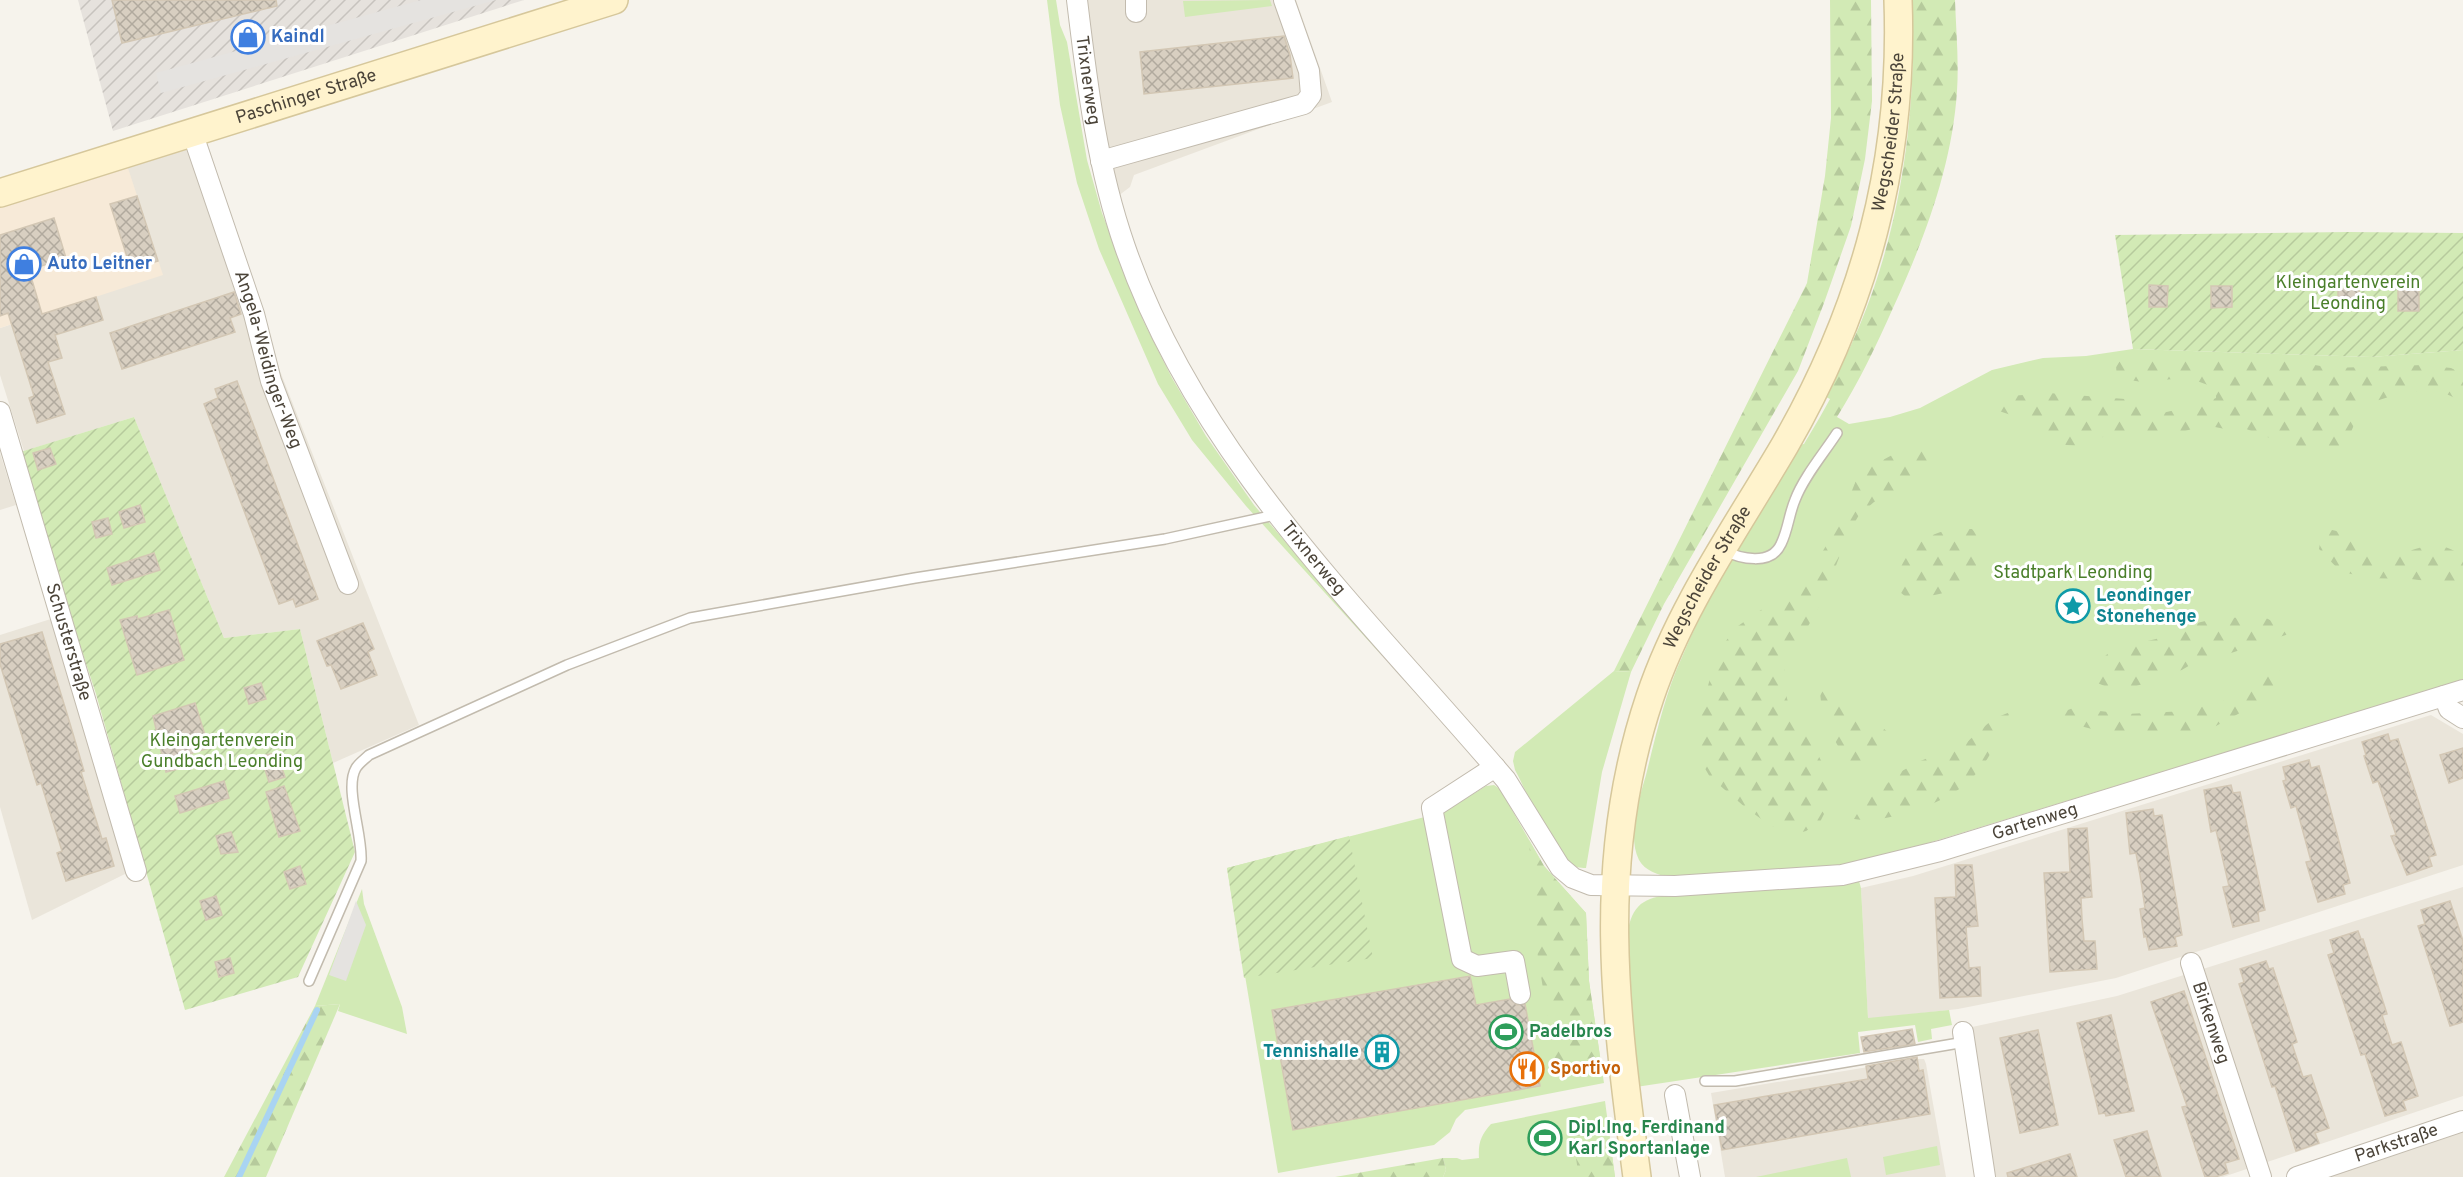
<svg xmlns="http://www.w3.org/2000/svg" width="2463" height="1177" viewBox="0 0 2463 1177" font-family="Overpass,sans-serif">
<defs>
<pattern id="industrial-furrows" width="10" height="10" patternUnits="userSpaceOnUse" patternTransform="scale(1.5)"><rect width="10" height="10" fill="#e6e2dd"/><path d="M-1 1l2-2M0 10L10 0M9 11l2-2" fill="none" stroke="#c7c3be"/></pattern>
<pattern id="forest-firs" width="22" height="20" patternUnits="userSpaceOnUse" patternTransform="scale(1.5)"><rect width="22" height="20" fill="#d2eab5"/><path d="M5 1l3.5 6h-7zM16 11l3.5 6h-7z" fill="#b6ca9c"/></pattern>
<pattern id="garden-furrows" width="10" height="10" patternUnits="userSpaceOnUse" patternTransform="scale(1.5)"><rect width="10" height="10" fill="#d2eab5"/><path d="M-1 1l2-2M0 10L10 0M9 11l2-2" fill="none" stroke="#b6ca9c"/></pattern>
<pattern id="building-cross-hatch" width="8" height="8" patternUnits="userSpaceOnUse" patternTransform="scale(1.5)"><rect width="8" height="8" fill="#d8cfc1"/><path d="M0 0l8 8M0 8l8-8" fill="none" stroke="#b1aa9e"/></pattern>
</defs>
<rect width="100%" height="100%" fill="#f6f3ec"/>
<!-- residential -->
<g fill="#eae5da">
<path d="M1085,0H1296L1332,102L1134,175L1130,187L1118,196L1098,102Z"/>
<path d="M206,139L263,311L280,371L419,725L333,763L300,629L224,638L134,417L24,451L0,375V328L96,297L127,165Z"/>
<path d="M0,453L16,505L0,510Z"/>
<path d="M54,618L127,873L32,920L0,807V635Z"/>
<path d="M2431,715L2463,734V865L2116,978L1958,1009L1868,1019L1861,888L1913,876Z"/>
<path d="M2463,887V1096L2223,1177H1996L1984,1119L1972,1027L2117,996Z"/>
<path d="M1916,1059H1924L1926,1064L1946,1177H1725L1711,1093Z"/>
<path d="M2463,1128V1177H2326Z"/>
</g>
<!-- commercial -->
<path fill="#f7ead8" d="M127,165L163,275L0,328V206Z"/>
<!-- industrial -->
<path fill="url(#industrial-furrows)" d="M78,0H524L113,131Z"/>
<!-- green -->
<g fill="#d2eab5">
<path d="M1047,0H1056L1060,25L1067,42L1087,160L1102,213L1143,320L1172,378L1206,436L1254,505L1385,659L1246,506L1192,440L1158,384L1099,249L1077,183L1060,105Z"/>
<path d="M1270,0L1272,6L1185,17L1183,1Z"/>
<path d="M2133,349L2371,357L2463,350V680L1853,866L1669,878C1658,874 1645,871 1639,860C1627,836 1639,799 1646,775C1656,735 1665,694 1682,657C1713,583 1759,514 1799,445L1804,444L1820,417H1837L1849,424L1890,417L1920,408L1992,370L2043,358L2086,356Z"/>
<path d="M1614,671L1631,672L1602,772L1586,868C1580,868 1574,867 1568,862C1549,846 1528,794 1515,770L1513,761L1515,752Z"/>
<path d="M1494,785L1500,789L1544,866L1586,913L1589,981L1604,1083L1465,1110L1456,1119L1450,1132L1434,1145L1278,1173L1227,868L1444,812L1486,786Z"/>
<path d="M1859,881L1861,888L1868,1018L1949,1010L1952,1025L1931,1029L1932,1039L1918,1042L1915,1025L1858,1032L1860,1053L1636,1087L1632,1055L1628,930C1634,900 1648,898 1676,893Z"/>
<path d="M362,889L364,904L402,1007L407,1034L338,1011L340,1004L315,1006Z"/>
<path d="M1605,1101L1615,1177H1443L1446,1170L1443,1158H1457L1462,1160L1479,1158C1478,1143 1481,1135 1491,1124Z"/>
<path d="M1937,1146L1940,1165L1886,1175L1883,1157Z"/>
<path d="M1847,1158L1851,1177H1756Z"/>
</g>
<!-- forest -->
<g fill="url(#forest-firs)">
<path d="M1830,0H1871L1872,101L1865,159L1851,226L1824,303L1798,371L1664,604L1631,672L1614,671L1807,283L1825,176L1831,118Z"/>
<path d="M1912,0H1955C1956,30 1959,61 1957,91C1952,167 1924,240 1893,308C1876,346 1859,382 1837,417H1820L1830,399L1826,397C1837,374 1849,351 1859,327C1902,225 1917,110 1912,0Z"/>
<path d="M2152,356L2286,360L2332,368L2424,365L2451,368L2463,374V402C2457,400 2452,396 2446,394C2420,385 2387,397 2362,406L2348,439L2336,448L2311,449L2283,443L2241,427L2225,429L2205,425L2172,435L2133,431L2112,433L2082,446L2066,445L2026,420L1996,410L2009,396L2049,393L2125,399L2143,409L2162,413L2198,405L2216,398V388L2197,381L2173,379L2142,382L2117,378L2116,366L2122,358Z"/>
<path d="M1905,448H1925L1940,453L1937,465L1919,480L1874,502L1859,515L1849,532L1823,599L1806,630L1789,653L1782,679L1789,706L1800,720L1828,774L1831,800L1820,822L1806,831L1795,834L1771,826L1746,808L1710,777L1697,755L1696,729L1711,675L1721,647L1738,626L1788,591L1813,567L1837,528L1859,473Z"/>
<path d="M1952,529H1972L1981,538C1980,546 1980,559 1976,566C1959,594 1936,597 1906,597L1894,587C1904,552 1917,537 1952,529Z"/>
<path d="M2332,530C2351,533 2359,554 2379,556C2409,559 2430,530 2463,557V581L2450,584L2411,579L2366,578L2340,571L2319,549L2322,532Z"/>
<path d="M2264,617L2276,623L2289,634L2228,654L2202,658L2175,674L2133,687H2107L2095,682L2094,666L2113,649L2156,639L2178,628L2201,622L2219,618Z"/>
<path d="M2279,670L2281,681L2249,708L2216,726L2187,732L2115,735L2065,722L2060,713L2073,708L2126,714L2186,711L2234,698L2255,686L2268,674Z"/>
<path d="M1821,681C1830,691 1838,700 1849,707C1865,717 1879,721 1892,737V743L1875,757L1853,770C1836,744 1816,712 1821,681Z"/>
<path d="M2010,712C1987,771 1966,796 1905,813C1888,818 1871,822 1854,819L1863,804L1902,771L1918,762L1967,742L1993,719Z"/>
<path d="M1529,840L1544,866L1586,913L1589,981L1600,1057L1555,1063L1536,945Z"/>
<path d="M340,1004L266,1177H224L315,1006Z"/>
<path d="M1572,1133H1609L1615,1177H1579Z"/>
<path d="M1443,1158L1446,1170L1443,1177H1335Z"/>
</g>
<!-- garden -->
<g fill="url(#garden-furrows)">
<path d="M2348,232L2463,233V350L2371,357L2133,349L2115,235Z"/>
<path d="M134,417L224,638L300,629L355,852L298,977L185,1010L96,694L17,453Z"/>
<path d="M1349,836L1373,958L1244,978L1227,868Z"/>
</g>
<!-- parking -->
<g fill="#e5e3e0">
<path d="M421,0H496L161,93L156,73Z"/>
<path d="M356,901L366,925L346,981L329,975Z"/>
</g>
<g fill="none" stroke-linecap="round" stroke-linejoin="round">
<!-- stream -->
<path stroke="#a9d4f2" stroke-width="6" d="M239,1177L317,1010"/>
</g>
<!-- building -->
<g fill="url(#building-cross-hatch)" stroke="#d3c7b4" stroke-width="1.5">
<path d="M112,0H276L277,6L122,43Z"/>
<path d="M1284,36L1290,55L1293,78L1144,94L1140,52Z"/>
<path d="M137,196L158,261L131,269L110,204Z"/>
<path d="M54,218L66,258L29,270L42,314L96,297L103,320L55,335L62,358L48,362L65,414L37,423L29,398L34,396L8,313L0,316V235Z"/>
<path d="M2149,285L2168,286L2167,307H2149Z"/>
<path d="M2211,286H2232V307L2211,308Z"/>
<rect x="2338" y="289" width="21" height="20"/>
<rect x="2398" y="289" width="21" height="22"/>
<path d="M234,292L241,314L230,318L235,332L122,369L110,333Z"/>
<path d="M237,381L318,599L296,607L293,599L279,604L204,404L218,398L215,389Z"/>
<path d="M50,448L56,464L38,470L33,453Z"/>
<path d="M140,505L145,522L124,528L119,512Z"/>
<path d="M108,518L112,534L96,538L92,522Z"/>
<path d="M154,553L160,570L112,585L107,568Z"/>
<path d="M169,610L184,660L137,675L120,620L137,616L138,619Z"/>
<path d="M363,623L374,649L368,652L377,675L341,689L331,665L327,666L317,641Z"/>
<path d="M42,632L68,717L84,771L81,772L102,839L106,838L114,866L66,881L57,853L62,851L41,783L37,785L0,664V644Z"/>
<path d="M261,683L266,699L249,704L244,688Z"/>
<path d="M195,703L209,748L179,757L182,768L166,772L153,716Z"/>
<path d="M2388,734L2390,741L2398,739L2436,855L2429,857L2432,866L2407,875L2391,836L2396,835L2378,781L2373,783L2364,756L2366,755L2362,742Z"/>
<path d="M2463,748V778L2449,783L2440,755Z"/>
<path d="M270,754H277L285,777L269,782L261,757Z"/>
<path d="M2309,760L2311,768L2319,766L2350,883L2343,885L2345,894L2318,902L2306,862L2311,861L2296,806L2291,808L2283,781L2286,780L2283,767Z"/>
<path d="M224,781L229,798L180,813L175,796Z"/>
<path d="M2231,785L2233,793L2240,792L2265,910L2258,912L2259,921L2233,927L2223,887L2229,886L2216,830L2211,832L2204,790Z"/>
<path d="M284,786L300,831L279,837L266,792Z"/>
<path d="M2153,809L2154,816L2162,815L2182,935L2175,937L2177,946L2149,950L2146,936L2144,937L2140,909L2145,908L2140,875L2136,853L2130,854L2126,813Z"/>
<path d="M2087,828L2092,897L2081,898L2082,919L2084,941H2095L2097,969L2050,972L2044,873L2070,872L2068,829Z"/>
<path d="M231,832L238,852L221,854L216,836Z"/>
<path d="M1955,865H1972L1978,926L1966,927L1969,968L1980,967L1981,996L1940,998L1935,898L1956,897Z"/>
<path d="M300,866L306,884L290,889L284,872Z"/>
<path d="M216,896L222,915L206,920L200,901Z"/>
<path d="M2450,901L2463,941V1022L2450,1026L2418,926L2425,924L2421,910Z"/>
<path d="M2358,931L2361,939H2363L2387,1014L2382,1015L2392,1045L2401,1042L2418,1096L2403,1101L2406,1110L2385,1116L2365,1054L2361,1055L2328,955L2334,953L2330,940Z"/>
<path d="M230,958L234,973L219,977L215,962Z"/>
<path d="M2266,961L2269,969L2273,968L2297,1042L2292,1044L2303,1077L2311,1075L2329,1128L2315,1133L2319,1143L2296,1151L2275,1086L2272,1087L2239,984L2244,982L2240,969Z"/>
<path d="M1470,976L1476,1005L1510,999L1517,1005L1525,1004L1540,1086L1293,1130L1272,1010Z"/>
<path d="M2184,991L2239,1159L2225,1163L2228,1173L2215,1177H2205L2182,1107L2187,1106L2151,1002Z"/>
<path d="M2111,1015L2134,1111L2106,1116L2105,1113L2099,1114L2077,1023Z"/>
<path d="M1912,1029L1915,1044L1864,1052L1861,1037Z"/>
<path d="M2038,1030L2058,1125L2020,1133L2000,1038Z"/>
<path d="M1917,1057L1919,1071L1923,1070L1930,1114L1722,1150L1714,1105L1868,1079L1866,1066Z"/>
<path d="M2147,1131L2161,1177H2126L2114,1140Z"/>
<path d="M2070,1154L2077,1177H2008L2007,1173Z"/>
</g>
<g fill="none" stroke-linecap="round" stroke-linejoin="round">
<defs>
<g id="lane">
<path d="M1723,550C1740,559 1771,566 1781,544C1788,530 1789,514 1795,500C1803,478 1824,453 1837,433"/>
<path d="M309,981L361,861C363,835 344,788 356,768C359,763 365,759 369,755L567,665L690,618L915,578L1165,539L1275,515"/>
<path d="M1705,1081H1735L1965,1042"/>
</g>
<g id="street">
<path id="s1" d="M1077,0C1087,84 1097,167 1125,247C1198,458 1364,613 1506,780L1560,867L1573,878L1591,885L1675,886L1842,875L1940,851L2463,690"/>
<path d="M1136,0V12"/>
<path id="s2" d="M192,132L254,314L271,381L348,584"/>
<path d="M1101,161L1304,104L1311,95L1309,71L1284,0"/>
<path id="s3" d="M0,412L136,871"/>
<path d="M2444,696L2449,709L2463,718"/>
<path d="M1495,767L1432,808L1462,959L1477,966L1514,961L1520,994"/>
<path id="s4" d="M2191,963L2261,1177"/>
<path d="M1963,1032L1985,1177"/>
<path d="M1675,1095L1690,1177"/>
<path id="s5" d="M2297,1177L2463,1121"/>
</g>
<g id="secondary">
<path id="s6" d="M0,193L614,0"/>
<path id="s7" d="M1637,1177C1615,1011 1595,860 1650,697C1680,607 1737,527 1785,445C1865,306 1904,161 1898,0"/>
</g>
</defs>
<!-- lane casing -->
<use href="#lane" stroke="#c2bbae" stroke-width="12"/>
<!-- street casing -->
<use href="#street" stroke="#c2bbae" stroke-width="22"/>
<!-- secondary casing -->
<use href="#secondary" stroke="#d6c79b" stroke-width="30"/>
<!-- lane -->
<use href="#lane" stroke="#fff" stroke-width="9"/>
<!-- street -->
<use href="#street" stroke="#fff" stroke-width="20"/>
<!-- secondary -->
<use href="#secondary" stroke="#fff3cd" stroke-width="27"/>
</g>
<!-- icons -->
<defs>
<symbol id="shop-ring" viewBox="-11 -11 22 22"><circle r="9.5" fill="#fff" stroke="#3f7fe0" stroke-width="1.5"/><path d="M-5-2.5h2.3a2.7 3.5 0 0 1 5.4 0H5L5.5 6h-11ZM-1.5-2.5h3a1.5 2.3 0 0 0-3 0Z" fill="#3f7fe0"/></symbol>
<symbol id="sight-ring" viewBox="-11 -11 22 22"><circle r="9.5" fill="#fff" stroke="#0f9aa8" stroke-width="1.5"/><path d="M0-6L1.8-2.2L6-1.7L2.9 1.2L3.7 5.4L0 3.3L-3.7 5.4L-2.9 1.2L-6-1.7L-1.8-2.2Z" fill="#0f9aa8"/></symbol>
<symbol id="stadium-ring" viewBox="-11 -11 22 22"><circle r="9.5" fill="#fff" stroke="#2e9e5b" stroke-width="1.5"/><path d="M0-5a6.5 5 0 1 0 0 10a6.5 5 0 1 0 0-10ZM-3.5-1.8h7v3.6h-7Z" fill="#2e9e5b"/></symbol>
<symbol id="building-ring" viewBox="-11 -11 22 22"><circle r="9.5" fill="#fff" stroke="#0f9aa8" stroke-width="1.5"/><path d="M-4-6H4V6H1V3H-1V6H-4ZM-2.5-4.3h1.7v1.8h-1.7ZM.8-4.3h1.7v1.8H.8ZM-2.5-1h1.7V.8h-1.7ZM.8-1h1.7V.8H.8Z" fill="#0f9aa8"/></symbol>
<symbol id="restaurant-ring" viewBox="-11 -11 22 22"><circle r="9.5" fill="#fff" stroke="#e8710a" stroke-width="1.5"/><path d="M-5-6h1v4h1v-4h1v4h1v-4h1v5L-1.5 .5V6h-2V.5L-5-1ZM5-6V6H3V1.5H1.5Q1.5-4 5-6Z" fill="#e8710a"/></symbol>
</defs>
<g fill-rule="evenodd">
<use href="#shop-ring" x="229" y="18" width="38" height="38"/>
<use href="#shop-ring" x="5" y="245" width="38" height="38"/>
<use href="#sight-ring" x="2054" y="587" width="38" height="38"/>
<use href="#stadium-ring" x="1487" y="1013" width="38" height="38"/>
<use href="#building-ring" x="1363" y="1033" width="38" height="38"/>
<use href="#restaurant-ring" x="1508" y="1050" width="38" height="38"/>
<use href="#stadium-ring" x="1526" y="1119" width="38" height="38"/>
</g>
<g text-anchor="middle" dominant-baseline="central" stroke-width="6" stroke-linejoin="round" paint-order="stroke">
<!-- shop labels -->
<g font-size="18" font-weight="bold" fill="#366cbe" stroke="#fff" text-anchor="start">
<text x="271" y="37">Kaindl</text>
<text x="47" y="264">Auto Leitner</text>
</g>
<!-- street labels -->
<g font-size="18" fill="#4b4439" stroke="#fff">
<text stroke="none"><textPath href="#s1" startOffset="81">Trixnerweg</textPath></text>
<text stroke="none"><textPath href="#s6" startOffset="321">Paschinger Straße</textPath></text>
<text stroke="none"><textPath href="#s7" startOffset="1104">Wegscheider Straße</textPath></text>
<text stroke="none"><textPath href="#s2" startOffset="240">Angela-Weidinger-Weg</textPath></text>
<text stroke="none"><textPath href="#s1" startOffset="618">Trixnerweg</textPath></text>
<text stroke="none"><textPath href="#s7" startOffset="618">Wegscheider Straße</textPath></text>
<text stroke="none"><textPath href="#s3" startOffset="240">Schusterstraße</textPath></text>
<text stroke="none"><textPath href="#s1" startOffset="1502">Gartenweg</textPath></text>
<text stroke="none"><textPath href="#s4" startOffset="63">Birkenweg</textPath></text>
<text stroke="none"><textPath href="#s5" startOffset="105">Parkstraße</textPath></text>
</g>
<!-- park labels -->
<g font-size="18" fill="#4a7f2a" stroke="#fff">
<text x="2348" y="283">Kleingartenverein<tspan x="2348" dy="21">Leonding</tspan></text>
<text x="2073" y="573">Stadtpark Leonding</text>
<text x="222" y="741">Kleingartenverein<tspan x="222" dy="21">Gundbach Leonding</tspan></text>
</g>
<!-- culture labels -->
<g font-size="18" font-weight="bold" fill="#0d838f" stroke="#fff" text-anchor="start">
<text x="2096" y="596">Leondinger<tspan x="2096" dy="21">Stonehenge</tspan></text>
<text x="1359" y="1052" text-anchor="end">Tennishalle</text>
</g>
<!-- leisure labels -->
<g font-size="18" font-weight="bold" fill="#27864d" stroke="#fff" text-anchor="start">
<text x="1529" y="1032">Padelbros</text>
<text x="1568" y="1128">Dipl.Ing. Ferdinand<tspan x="1568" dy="21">Karl Sportanlage</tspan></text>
</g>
<!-- food labels -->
<g font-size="18" font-weight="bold" fill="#c56008" stroke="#fff" text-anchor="start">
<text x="1550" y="1069">Sportivo</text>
</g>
</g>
</svg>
